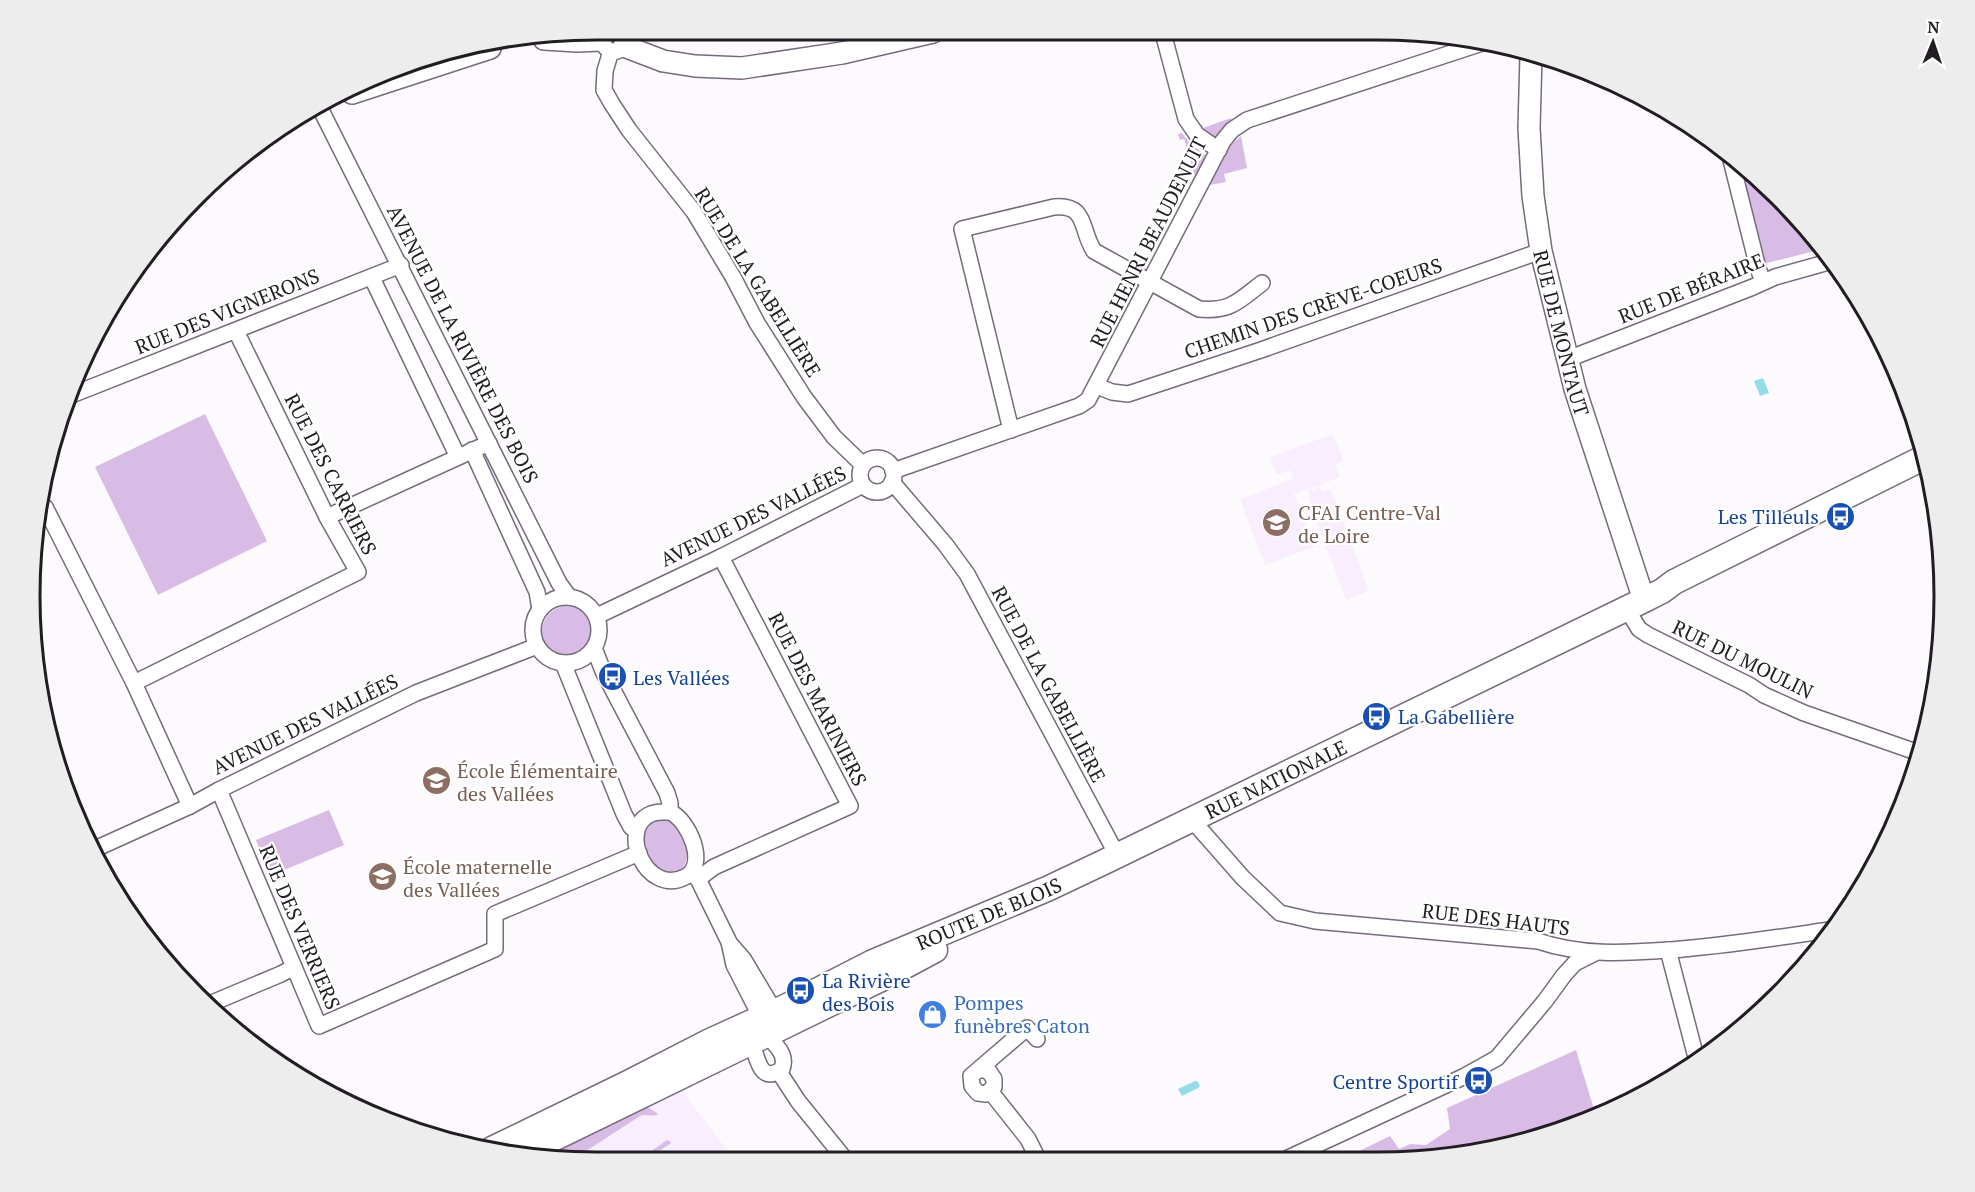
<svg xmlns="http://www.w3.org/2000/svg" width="1975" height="1192" viewBox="0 0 1975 1192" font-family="'PT Serif',serif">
<rect width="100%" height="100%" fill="#fdfafe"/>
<!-- built -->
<g fill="#f8eefd">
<path d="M1333,434L1343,461L1335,465L1340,477L1312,488L1313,491L1318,486L1323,492L1331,489L1369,591L1346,600L1308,497L1310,496L1307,489L1294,494L1314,547L1265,565L1240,499L1293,479L1290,470L1277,475L1270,457Z"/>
<path d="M679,1087L733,1158L534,1157Z"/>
</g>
<!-- green -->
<g fill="#d9bce6">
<path d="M1231,118V121L1215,143L1198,125L1201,124L1203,128Z"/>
<path d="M1182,133L1189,142L1207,157L1196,180L1184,139L1180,140L1178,134Z"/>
<path d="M1241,136L1247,168L1224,174L1226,182L1210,185L1231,145Z"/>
<path d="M1750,180L1753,182L1760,181L1804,223L1823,249L1763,264L1742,182Z"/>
<path d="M205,414L267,541L158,595L95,467Z"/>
<circle cx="567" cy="631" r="25"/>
<path d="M329,810L344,845L270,876L256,840Z"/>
<path d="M665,818L675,823L689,850C684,874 679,875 656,870C651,858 632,829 651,821C655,819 661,819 665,818Z"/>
<path d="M1576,1050L1596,1116L1561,1132L1416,1161L1341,1160L1390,1136L1399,1149L1410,1144L1426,1145L1450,1129L1447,1108Z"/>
<path d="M646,1106L658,1114C652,1118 646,1113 640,1116L577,1157L569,1149L558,1157H538Z"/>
<path d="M667,1140L671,1142L670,1144L648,1158L646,1155Z"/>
</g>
<!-- water -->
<g fill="#94dce7">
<path d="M1763,378L1769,393L1760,396L1754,381Z"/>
<path d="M1195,1081H1197L1200,1086L1198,1088L1182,1096L1178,1089Z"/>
</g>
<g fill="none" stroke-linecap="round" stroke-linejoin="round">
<defs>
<g id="street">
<path d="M605,30L601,40C609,62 635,48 622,30"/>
<path d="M1163,33L1186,119L1197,135L1219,150"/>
<path d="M611,51L605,71L604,90L612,104L629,130L694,212L733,277L757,323L804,397L834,437L863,465"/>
<path d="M321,110L559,583L569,597"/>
<path d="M1729,152L1758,268L1763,282"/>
<path d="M372,278L458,457"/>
<path d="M1568,359L1753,287L1775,277L1832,261"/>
<path d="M1097,386L1112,392L1128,394L1261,350L1541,251"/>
<path d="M69,396L401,265"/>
<path d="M1011,430L962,229L1054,207C1088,204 1080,230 1094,251L1199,309C1230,312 1239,301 1262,283"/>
<path d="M472,450L537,592L540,609"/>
<circle cx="877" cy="475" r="17"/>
<path d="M893,471L1079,406L1088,400L1223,141L1232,130L1247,120L1482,43"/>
<path d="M892,482L945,544L967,574L1117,855"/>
<path d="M45,507L134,683L190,806"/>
<path d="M327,517L489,443"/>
<circle cx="566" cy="630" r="33"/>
<path d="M1627,609L1639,629L1648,635L1749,685L1764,695L1804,713L1922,754"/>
<path d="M597,616L721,557L863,485"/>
<path d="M594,648L603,671L667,793L670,803V812"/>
<path d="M563,663L624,814L631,827L636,831"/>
<path d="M134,683L358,572L327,517L236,331"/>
<path d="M219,790L319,1026L495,949V914L639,853"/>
<path d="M670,812C688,819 709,865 685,877C646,897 617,828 651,814C657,811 664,812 670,812Z"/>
<path d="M1192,820L1243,878L1280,913L1315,921L1538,941C1582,956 1625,953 1671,950C1726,946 1781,937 1836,929"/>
<path d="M95,849L190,806L219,790L416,693L537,646"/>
<path d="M691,873L698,879L729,942L734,965L774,1043C781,1051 786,1058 782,1069C759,1085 758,1057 751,1042"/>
<path d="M698,879L714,867L850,806L721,557"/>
<path d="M731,945L744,960L775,1012"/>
<path d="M1668,950L1697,1061"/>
<path d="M212,1003L281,974L294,967"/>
<path d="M978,1070L971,1076L972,1086L978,1093L986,1094L994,1087V1079L988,1070H978L1027,1028L1037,1039"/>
<path d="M779,1072L798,1101L844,1158"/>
<path d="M990,1091L1028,1139L1038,1159"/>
<path d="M1284,1160L1463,1077L1497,1058L1545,1001L1564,975L1575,963L1595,953"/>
</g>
<g id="secondary">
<path d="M544,39L577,41L601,40"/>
<path d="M624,46L663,61L695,66L742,68L842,53L933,32"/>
<path id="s1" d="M1531,56L1529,128L1533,196L1541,251L1575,389L1644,600"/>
<path d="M352,93L490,48"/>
</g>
<g id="primary">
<path id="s2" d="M492,1149L628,1083L710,1041L787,1006L873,962L1047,889L1102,863L1644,600L1662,591L1674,582L1925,457"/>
<path d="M518,1156L881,979L935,950"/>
</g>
</defs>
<!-- street casing -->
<use href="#street" stroke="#766b7b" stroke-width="18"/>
<!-- secondary casing -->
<use href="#secondary" stroke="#766b7b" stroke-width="24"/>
<!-- primary casing -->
<use href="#primary" stroke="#766b7b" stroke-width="27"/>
<!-- street -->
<use href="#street" stroke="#fff" stroke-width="15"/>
<!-- secondary -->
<use href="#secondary" stroke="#fff" stroke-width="21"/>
<!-- primary -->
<use href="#primary" stroke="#fff" stroke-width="24"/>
</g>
<!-- icons -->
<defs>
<symbol id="bus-disc" viewBox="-11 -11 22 22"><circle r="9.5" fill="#1a4fb4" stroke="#fff"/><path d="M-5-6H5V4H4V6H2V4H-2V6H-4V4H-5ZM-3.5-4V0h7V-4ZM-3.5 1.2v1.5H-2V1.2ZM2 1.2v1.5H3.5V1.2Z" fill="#fff"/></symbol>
<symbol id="university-disc" viewBox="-11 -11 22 22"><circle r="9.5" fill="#8d6e63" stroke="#fff"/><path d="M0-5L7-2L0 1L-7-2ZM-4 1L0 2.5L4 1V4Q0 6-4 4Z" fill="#fff"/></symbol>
<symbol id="school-disc" viewBox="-11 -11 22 22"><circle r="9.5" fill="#8d6e63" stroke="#fff"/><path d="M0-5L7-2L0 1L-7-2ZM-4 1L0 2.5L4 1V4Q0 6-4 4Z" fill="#fff"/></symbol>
<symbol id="shop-disc" viewBox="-11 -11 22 22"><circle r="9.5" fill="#3f7fe0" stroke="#fff"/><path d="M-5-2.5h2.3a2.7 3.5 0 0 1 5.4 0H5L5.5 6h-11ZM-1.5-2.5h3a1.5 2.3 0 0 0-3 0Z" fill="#fff"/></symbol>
</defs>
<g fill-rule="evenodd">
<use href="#bus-disc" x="1824" y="500" width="33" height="33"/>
<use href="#university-disc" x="1260" y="506" width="33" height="33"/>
<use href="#bus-disc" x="596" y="660" width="33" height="33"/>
<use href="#bus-disc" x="1360" y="700" width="33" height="33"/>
<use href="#school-disc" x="420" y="764" width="33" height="33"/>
<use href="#school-disc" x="366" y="860" width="33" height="33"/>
<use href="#bus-disc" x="784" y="974" width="33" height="33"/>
<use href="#shop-disc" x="916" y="998" width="33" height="33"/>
<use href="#bus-disc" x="1462" y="1064" width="33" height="33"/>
</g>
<g text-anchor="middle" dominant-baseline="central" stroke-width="4.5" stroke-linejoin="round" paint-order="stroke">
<!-- street labels -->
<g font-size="20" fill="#211d23" stroke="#fff">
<text transform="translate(1148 242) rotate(-63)">RUE HENRI BEAUDENUIT</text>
<text transform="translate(758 282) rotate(58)">RUE DE LA GABELLIÈRE</text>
<text transform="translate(1691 288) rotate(-22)">RUE DE BÉRAIRE</text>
<text transform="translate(1313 308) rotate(-19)">CHEMIN DES CRÈVE-COEURS</text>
<text transform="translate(227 311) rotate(-22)">RUE DES VIGNERONS</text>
<text stroke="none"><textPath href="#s1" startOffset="280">RUE DE MONTAUT</textPath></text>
<text transform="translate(463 344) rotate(63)">AVENUE DE LA RIVIÈRE DES BOIS</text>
<text transform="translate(331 474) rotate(63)">RUE DES CARRIERS</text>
<text transform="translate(753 516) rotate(-26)">AVENUE DES VALLÉES</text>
<text transform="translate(1743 659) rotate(26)">RUE DU MOULIN</text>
<text transform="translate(1049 684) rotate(62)">RUE DE LA GABELLIÈRE</text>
<text transform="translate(818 699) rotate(63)">RUE DES MARINIERS</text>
<text transform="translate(305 724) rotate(-26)">AVENUE DES VALLÉES</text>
<text stroke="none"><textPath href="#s2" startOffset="867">RUE NATIONALE</textPath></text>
<text transform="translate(1496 919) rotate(7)">RUE DES HAUTS</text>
<text stroke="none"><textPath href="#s2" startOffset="550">ROUTE DE BLOIS</textPath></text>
<text transform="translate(300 927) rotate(67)">RUE DES VERRIERS</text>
</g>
<!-- education labels -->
<g font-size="20" fill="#785e54" stroke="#fff" text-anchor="start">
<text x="1298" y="512">CFAI Centre-Val<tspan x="1298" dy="23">de Loire</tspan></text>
<text x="457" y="770">École Élémentaire<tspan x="457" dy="23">des Vallées</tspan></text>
<text x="403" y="866">École maternelle<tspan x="403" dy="23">des Vallées</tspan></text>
</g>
<!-- transit labels -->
<g font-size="20" fill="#164399" stroke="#fff" text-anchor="start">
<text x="1819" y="516" text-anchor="end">Les Tilleuls</text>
<text x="633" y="677">Les Vallées</text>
<text x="1398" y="716">La Gabellière</text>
<text x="822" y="980">La Rivière<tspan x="822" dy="23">des Bois</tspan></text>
<text x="1458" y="1081" text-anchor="end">Centre Sportif</text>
</g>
<!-- shop labels -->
<g font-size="20" fill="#366cbe" stroke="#fff" text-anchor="start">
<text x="954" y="1002">Pompes<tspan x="954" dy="23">funèbres Caton</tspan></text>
</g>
</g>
<!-- crop -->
<path d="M0 0H1975V1192H0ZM596 40H1378A556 556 0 0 1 1934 596V596A556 556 0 0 1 1378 1152H596A556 556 0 0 1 40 596V596A556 556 0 0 1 596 40Z" fill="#ededed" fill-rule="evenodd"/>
<path fill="none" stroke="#211d23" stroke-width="3" d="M596 40H1378A556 556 0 0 1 1934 596V596A556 556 0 0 1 1378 1152H596A556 556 0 0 1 40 596V596A556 556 0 0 1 596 40Z"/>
<!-- north arrow -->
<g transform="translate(1933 42) rotate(2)" stroke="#ffffff" stroke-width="4.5" paint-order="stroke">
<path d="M0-4.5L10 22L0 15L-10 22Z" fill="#211d23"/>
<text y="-9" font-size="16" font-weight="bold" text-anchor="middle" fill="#211d23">N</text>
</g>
</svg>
